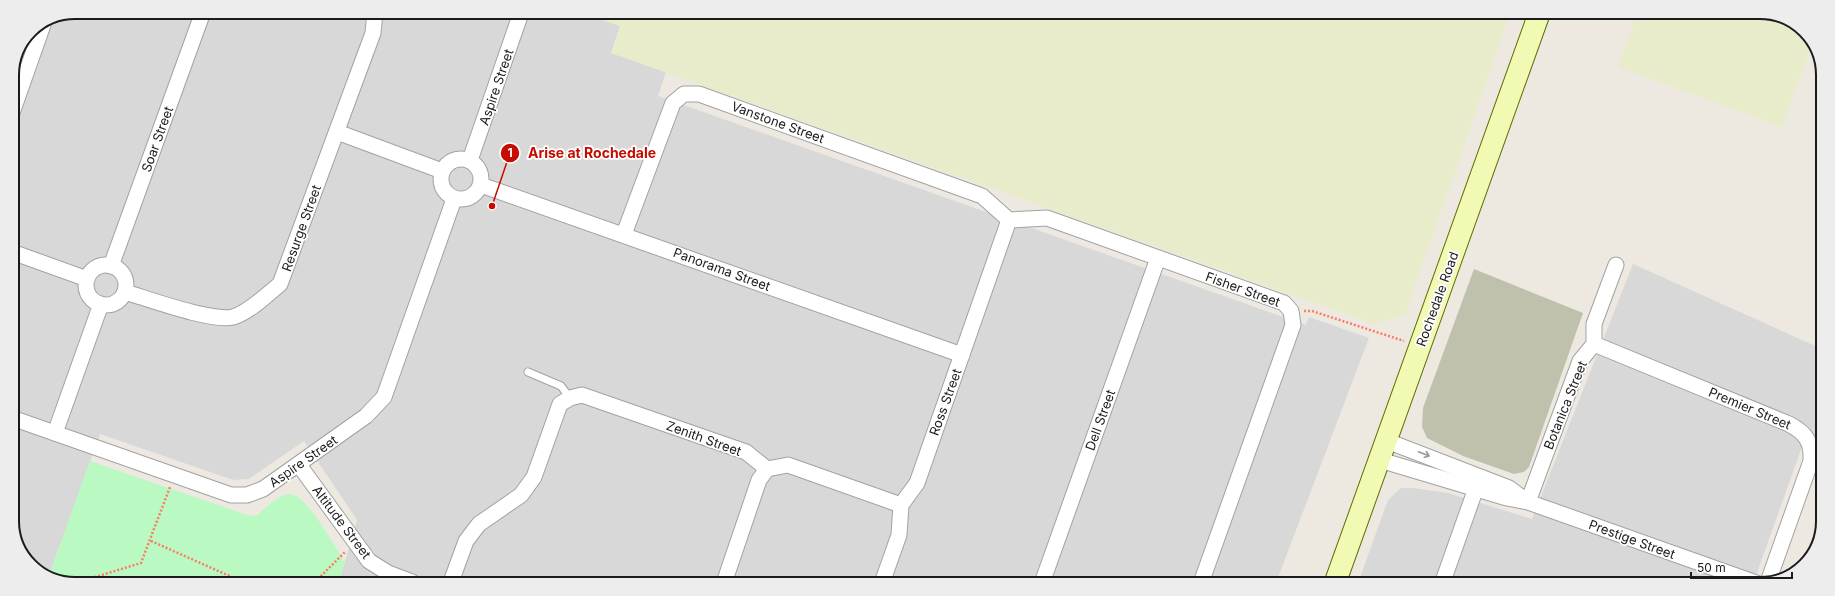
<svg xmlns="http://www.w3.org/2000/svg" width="1835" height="596" viewBox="0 0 1835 596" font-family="Inter,sans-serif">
<rect width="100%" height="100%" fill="#ede9e0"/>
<!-- residential -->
<g fill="#d9d8d8">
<path d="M75,12L582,13L620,26L611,53L666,72L658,96L1306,325L1309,317L1369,338L1276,583L339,582L357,520L304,441L249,479L233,480L100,434L50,573L24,554L12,526V75L31,30Z"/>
<path d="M1633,264L1822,349L1821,437L1802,447L1753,584L1358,583L1388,500L1401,488H1412L1448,493L1532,519Z"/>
</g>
<!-- construction -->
<path fill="#c0c1ac" d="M1474,269L1583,313L1529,467L1524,472L1514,474L1463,456L1427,438L1422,427L1423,408Z"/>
<!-- farmland -->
<g fill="#e8ecca">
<path d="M582,13L1510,14L1405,315L1374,324L611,53L620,26Z"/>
<path d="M1637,14H1730L1741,18L1743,14H1777L1808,34L1812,45L1782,127L1618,67Z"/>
</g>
<!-- park -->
<path fill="#bbf9c3" d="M90,461L247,515L256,516C263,510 280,494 289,494C307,493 335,548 345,562L339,582H65L50,573Z"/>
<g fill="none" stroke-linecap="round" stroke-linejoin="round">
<defs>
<path id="lane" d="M528,372L561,386L570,398"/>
<g id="street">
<path d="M12,113L43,25"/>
<path d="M337,132L442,171"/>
<circle cx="461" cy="179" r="20"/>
<path d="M470,160L521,13"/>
<path d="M481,185L962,355"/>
<path d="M1009,220L1047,218L1284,303L1291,311L1293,325L1201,583"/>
<path d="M624,234L673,103L684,94H699L982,196L1009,220"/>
<path d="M12,252L87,279"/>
<circle cx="106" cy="285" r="20"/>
<path d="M111,266L203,12"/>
<path d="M125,292C149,299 211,322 233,317C248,313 268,294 280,284L373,33L375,12"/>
<path d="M1594,344L1789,424C1806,433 1812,442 1811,461L1768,582"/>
<path d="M12,418L231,495H247L263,489L366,416L384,397L454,199"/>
<path d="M55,433L101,304"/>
<path d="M1387,441L1509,488L1524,499"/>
<path d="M1380,460L1507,498L1528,502L1759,584"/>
<path d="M299,465L369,561L388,573L412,582"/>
<path d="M1528,502L1580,361L1594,344V324L1616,265"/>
<path d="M451,582L466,541L479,524L521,495L534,477L560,404L570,398L582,395L746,452L767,469L788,465L901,505"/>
<path d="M724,583L759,480L767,469"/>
<path d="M882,583L899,535L901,505L917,483L1009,220"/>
<path d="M1042,583L1158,258"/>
<path d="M1442,584L1476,488"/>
</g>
<path id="secondary" d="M1335,583L1539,14"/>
</defs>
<!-- lane casing -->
<use href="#lane" stroke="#a2a2a2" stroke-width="9"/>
<!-- street casing -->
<use href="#street" stroke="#a2a2a2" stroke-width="17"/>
<!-- secondary casing -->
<use href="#secondary" stroke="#5d6f04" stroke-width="23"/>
<!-- path -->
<g stroke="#fa7c64" stroke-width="2.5" stroke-dasharray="2 2" stroke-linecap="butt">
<path d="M1304,311H1312L1404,341"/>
<path d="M151,541L243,582"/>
<path d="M27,561L49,576"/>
<path d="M79,582L141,563L170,487"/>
<path d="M315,582L346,551"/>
</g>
<!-- lane -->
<use href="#lane" stroke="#fff" stroke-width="7"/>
<!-- street -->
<use href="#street" stroke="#fff" stroke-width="15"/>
<!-- secondary -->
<use href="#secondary" stroke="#f1f9b2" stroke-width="21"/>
</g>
<!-- one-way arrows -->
<defs><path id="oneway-shaft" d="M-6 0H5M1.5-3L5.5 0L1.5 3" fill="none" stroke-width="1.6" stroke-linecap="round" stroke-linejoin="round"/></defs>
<use stroke="#989898" href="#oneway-shaft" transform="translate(1424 454) rotate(21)"/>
<g text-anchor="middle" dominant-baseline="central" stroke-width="3.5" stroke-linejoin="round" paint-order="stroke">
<!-- street labels -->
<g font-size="13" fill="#1b1b1b" stroke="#fff">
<text transform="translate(496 87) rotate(-71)">Aspire Street</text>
<text transform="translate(778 122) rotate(20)">Vanstone Street</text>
<text transform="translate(157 139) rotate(-70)">Soar Street</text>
<text transform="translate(301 228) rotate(-70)">Resurge Street</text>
<text transform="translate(722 269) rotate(20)">Panorama Street</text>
<text transform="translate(1243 289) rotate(20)">Fisher Street</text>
<text transform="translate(1437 299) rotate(-70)">Rochedale Road</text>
<text transform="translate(945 402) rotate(-70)">Ross Street</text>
<text transform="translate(1565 405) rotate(-68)">Botanica Street</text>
<text transform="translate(1750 408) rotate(23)">Premier Street</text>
<text transform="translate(1100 420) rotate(-70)">Dell Street</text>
<text transform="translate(704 438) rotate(20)">Zenith Street</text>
<text transform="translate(303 461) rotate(-35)">Aspire Street</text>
<text transform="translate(342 522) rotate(53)">Altitude Street</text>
<text transform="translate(1632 539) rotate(20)">Prestige Street</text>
</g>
</g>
<!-- crop -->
<path d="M0 0H1835V596H0ZM75 19H1760A56 56 0 0 1 1816 75V521A56 56 0 0 1 1760 577H75A56 56 0 0 1 19 521V75A56 56 0 0 1 75 19Z" fill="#ededed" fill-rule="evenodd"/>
<path fill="none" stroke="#1b1b1b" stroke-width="2" d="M75 19H1760A56 56 0 0 1 1816 75V521A56 56 0 0 1 1760 577H75A56 56 0 0 1 19 521V75A56 56 0 0 1 75 19Z"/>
<!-- callouts -->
<path fill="none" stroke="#c60c00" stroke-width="1.5" d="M492 206L510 153"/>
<g fill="#c60c00" stroke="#fff" stroke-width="1.5">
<circle cx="492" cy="206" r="4"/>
<circle cx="510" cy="153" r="10"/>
</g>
<g font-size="12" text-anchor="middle" font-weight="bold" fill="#fff">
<text x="510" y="157">1</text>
</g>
<g font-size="14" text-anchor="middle" font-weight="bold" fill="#c60c00" stroke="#fff" stroke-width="3.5" stroke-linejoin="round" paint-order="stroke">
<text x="592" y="158">Arise at Rochedale</text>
</g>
<!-- scale -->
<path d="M1691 572v6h101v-6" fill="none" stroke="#1b1b1b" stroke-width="2"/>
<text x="1697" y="572" font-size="12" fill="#1b1b1b" stroke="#ffffff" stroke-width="3" paint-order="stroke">50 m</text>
</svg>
